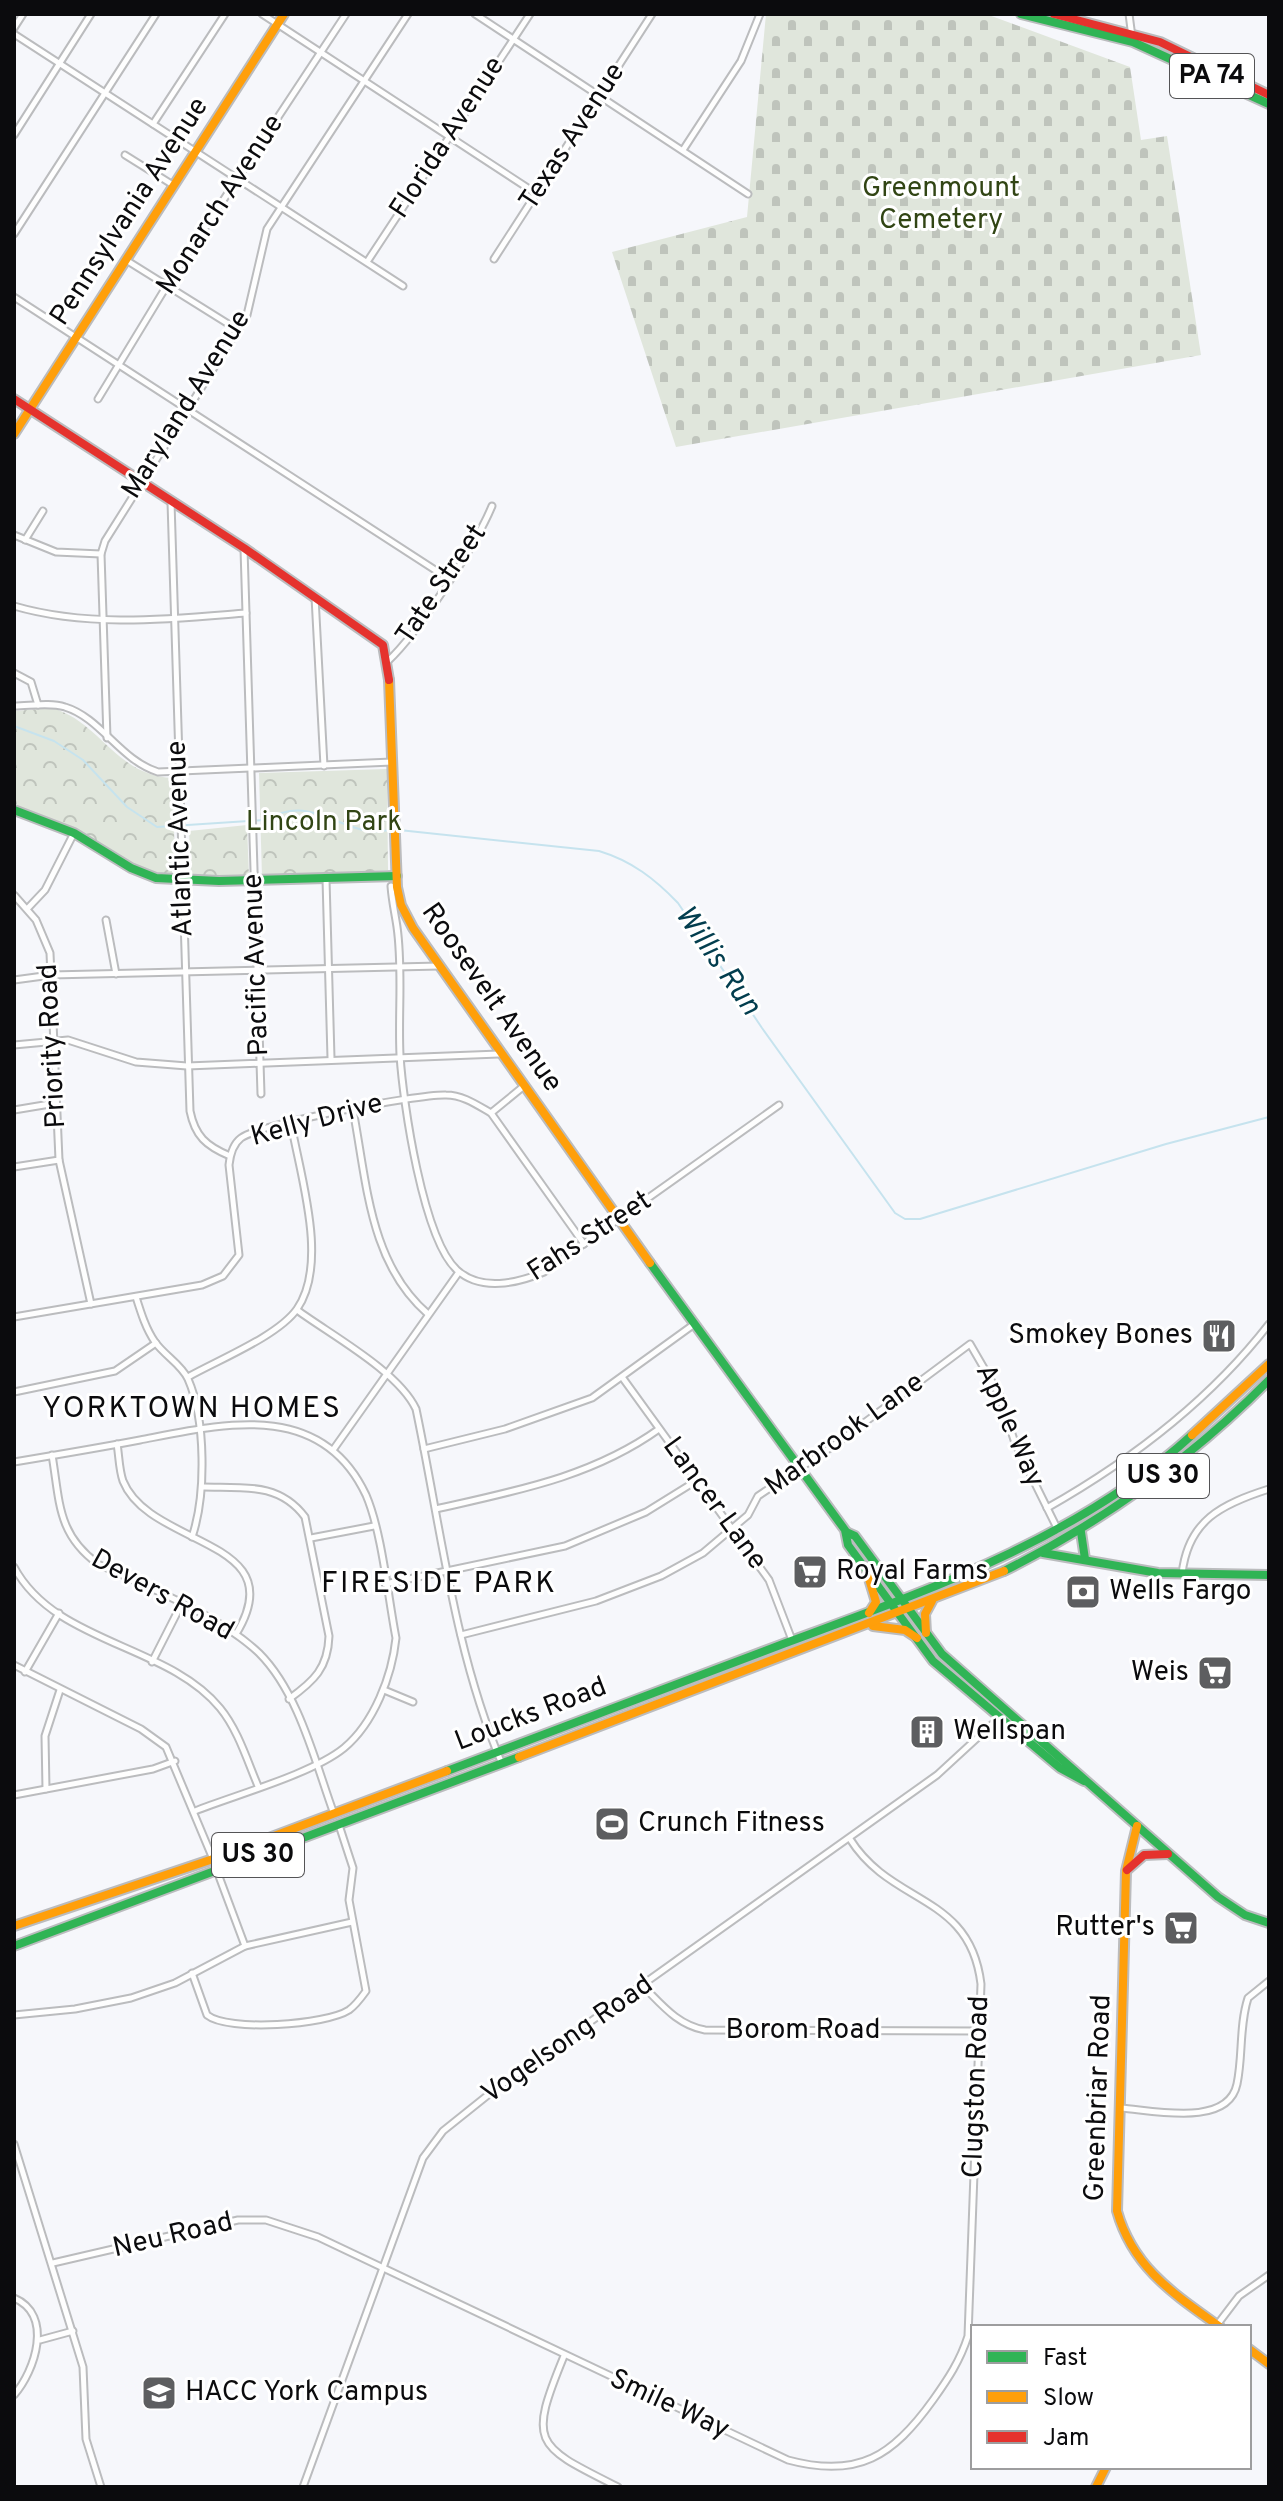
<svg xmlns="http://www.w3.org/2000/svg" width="1283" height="2501" viewBox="0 0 1283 2501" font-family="Overpass,sans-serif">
<defs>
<pattern id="cemetery-stones" width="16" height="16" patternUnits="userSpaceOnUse" patternTransform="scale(2)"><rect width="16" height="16" fill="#e0e6dc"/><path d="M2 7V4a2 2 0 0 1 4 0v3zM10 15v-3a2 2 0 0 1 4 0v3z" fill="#bfc4bc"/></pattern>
<pattern id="park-crowns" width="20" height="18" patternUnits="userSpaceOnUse" patternTransform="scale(2)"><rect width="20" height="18" fill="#e0e6dc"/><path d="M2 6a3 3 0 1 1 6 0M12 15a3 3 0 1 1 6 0" fill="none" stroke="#bfc4bc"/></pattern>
</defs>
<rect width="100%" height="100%" fill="#f6f7fb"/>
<!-- cemetery -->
<path fill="url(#cemetery-stones)" d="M766,14H986L1130,67L1141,140L1167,136L1201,355L676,447L612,252L747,217Z"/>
<!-- park -->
<g fill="url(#park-crowns)">
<path d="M52,708C101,722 116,776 173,778L175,875L145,872L95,840L14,805V711Z"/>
<path d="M387,769L388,870L262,877L259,773Z"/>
<path d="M247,825L249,876H191L189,831Z"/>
</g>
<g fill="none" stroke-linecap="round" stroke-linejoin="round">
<!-- stream -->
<g stroke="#c6e3ee" stroke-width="2">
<path d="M14,726L54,741L83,760L127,807L157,827L264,820C308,797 326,822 367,831C375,833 384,830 392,830"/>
<path d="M399,830L599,851C632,861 655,879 678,903L762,1028L895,1213L905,1219H920L1166,1144L1269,1117"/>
</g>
<defs>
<g id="street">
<path d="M262,14L537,194"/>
<path d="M475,14L748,194"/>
<path d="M1129,14L1132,37"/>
<path d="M14,28L23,14"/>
<path d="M14,34L403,286"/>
<path d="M153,124L225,14"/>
<path d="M14,135L91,14"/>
<path d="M683,150L741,61L760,14"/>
<path d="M125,155L173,185"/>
<path d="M14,234L156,14"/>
<path d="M494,259L652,14"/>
<path d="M126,260L238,330"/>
<path d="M367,262L530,14"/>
<path d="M14,297L449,579"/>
<path d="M98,399L166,287L346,14"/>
<path d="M171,502L190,1111C195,1136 206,1146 230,1156"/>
<path d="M14,535L56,552L101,554"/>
<path d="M25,540L43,511"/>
<path d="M244,549L261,1094"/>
<path d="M315,597L324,766"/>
<path d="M14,606C89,628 170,619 246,613"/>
<path d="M388,661C418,633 476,545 492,506"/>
<path d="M14,673L31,682L38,705"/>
<path d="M14,706C30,706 50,702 65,707C101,718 120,760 158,772L392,762"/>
<path d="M107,738L101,554L105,541L247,315L267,229L408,14"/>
<path d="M326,879L331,1058"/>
<path d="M391,886C392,901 395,913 397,927C403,969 398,1013 400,1055C403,1103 423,1239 457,1270C481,1292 518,1283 544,1272L779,1105"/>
<path d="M14,895L36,920L50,953L59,1160L91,1304"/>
<path d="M28,908L45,890L74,833"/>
<path d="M106,920L116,974"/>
<path d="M14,980L51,975L440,966"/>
<path d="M14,1045L68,1040L136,1062L187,1066L499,1054"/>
<path d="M14,1110L56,1103"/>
<path d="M353,1110C367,1182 369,1263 428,1314"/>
<path d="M491,1113L524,1086"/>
<path d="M14,1167L59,1160"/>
<path d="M136,1297C141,1313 146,1329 155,1342C164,1355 182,1365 188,1379C206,1420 206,1496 192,1537"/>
<path d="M297,1310C331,1335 398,1371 416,1409C441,1528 454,1651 502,1764"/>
<path d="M14,1317L202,1285L223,1276L239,1255L229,1165C230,1156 233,1144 241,1138C260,1124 418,1094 446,1095C463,1095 477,1105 491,1113L584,1244"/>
<path d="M188,1377C218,1360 278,1336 297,1309C329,1263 300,1175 291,1123"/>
<path d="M622,1377L769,1580L792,1640"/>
<path d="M14,1392L115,1371L156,1343"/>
<path d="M117,1444C119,1455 119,1470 123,1481C150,1548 295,1538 236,1634"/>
<path d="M424,1449L505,1429L592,1398L693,1325"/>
<path d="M333,1450L459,1272"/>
<path d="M52,1455C60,1502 57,1534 98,1564C148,1587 220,1616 259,1653C299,1693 315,1762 334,1814"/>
<path d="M14,1462C56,1455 98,1448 140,1440C223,1424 321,1399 366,1495C382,1532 388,1597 396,1638C392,1676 374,1723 344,1748C312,1774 235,1795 195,1811"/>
<path d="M203,1487C243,1488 279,1482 305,1517L329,1636C328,1668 314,1681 289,1699"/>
<path d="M1047,1508C1130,1461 1210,1400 1269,1324"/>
<path d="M436,1509C515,1491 592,1477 659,1429"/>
<path d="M311,1538L374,1526"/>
<path d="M14,1567C55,1644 168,1644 220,1708C238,1730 247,1760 258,1786"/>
<path d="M1182,1574C1188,1520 1222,1504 1269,1489"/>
<path d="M385,1584L565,1546L646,1512L696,1481"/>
<path d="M461,1635L596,1601L661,1576L703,1553L748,1515L758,1496L833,1446L970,1344L999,1394L1015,1443L1058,1530"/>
<path d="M152,1662L181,1605"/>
<path d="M14,1665L141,1729L166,1747L213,1859"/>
<path d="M25,1672L59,1613"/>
<path d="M384,1690L413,1702"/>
<path d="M46,1789L45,1736L60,1690"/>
<path d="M14,1795L153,1769L175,1761"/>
<path d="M217,1871L245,1946"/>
<path d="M192,1973L207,2015C228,2032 326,2025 349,2010C356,2005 361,1998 366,1991L349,1900L353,1868L339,1825"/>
<path d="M644,1987C663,2006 678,2025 705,2030L978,2031"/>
<path d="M14,2015L75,2009L131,1998L175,1983L245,1946L352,1922"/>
<path d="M1121,2108C1152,2110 1228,2128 1237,2084C1243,2056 1239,2026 1248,1998L1269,1981"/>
<path d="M14,2144L83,2367L86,2439L101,2487"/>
<path d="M53,2263L238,2220H266L318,2237L788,2460C858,2479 893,2456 933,2400C948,2379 960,2361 968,2336L981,1984C970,1893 892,1906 850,1839"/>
<path d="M14,2298C54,2315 35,2371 14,2395"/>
<path d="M1217,2325L1239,2296L1269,2275"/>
<path d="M40,2340L73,2331"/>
<path d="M564,2356C528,2444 534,2445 618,2487"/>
<path d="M303,2487L423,2158L443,2131L493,2091L937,1775L999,1718"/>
</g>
<g id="fast">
<path d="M1021,14L1133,42L1269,104"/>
<path d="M14,810L74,833L131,868L156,878L219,881L397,876"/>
<path d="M650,1263L845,1530L848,1545L933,1661L1060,1768L1084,1781"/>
<path d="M846,1532L855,1536L942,1654L1218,1897L1245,1915L1269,1923"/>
<path d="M1081,1532L1085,1559"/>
<path d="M1043,1553L1158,1573L1269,1575"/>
<path d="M1004,1571C1104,1521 1191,1459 1269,1380"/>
<path d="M447,1771C559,1729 671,1686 783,1644C926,1591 1078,1539 1192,1435"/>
<path d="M14,1946L519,1757"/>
</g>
<g id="slow">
<path d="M14,434L284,14"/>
<path d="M389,680L397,887L401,905L413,928L650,1263"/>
<path d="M1192,1435L1269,1364"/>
<path d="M867,1572L876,1602L869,1613"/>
<path d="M873,1626L905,1630L917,1638"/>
<path d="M926,1633L925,1614L932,1601"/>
<path d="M519,1757L1004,1571"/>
<path d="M1137,1826L1126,1871L1117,2211C1133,2268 1174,2294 1220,2327"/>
<path d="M14,1926L213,1859L447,1771"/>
<path d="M1249,2349L1269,2364"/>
<path d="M1096,2487L1106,2467"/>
</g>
<g id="jam">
<path d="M1054,14L1160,42L1269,95"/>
<path d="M14,399L244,548L383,645L389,680"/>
<path d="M1127,1870L1144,1855L1168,1854"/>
</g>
</defs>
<!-- street casing -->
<use href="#street" stroke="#bbbcbe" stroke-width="9"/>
<!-- fast casing -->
<use href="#fast" stroke="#bbbcbe" stroke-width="12"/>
<!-- slow casing -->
<use href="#slow" stroke="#bbbcbe" stroke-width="12"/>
<!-- jam casing -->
<use href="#jam" stroke="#bbbcbe" stroke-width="12"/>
<!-- street -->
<use href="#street" stroke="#fefefe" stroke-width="5"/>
<!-- fast -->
<use href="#fast" stroke="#30b455" stroke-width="8"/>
<!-- slow -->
<use href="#slow" stroke="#ff9f0a" stroke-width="8"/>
<!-- jam -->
<use href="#jam" stroke="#e5322d" stroke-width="8"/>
</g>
<!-- icons -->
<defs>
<symbol id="restaurant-square" viewBox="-11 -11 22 22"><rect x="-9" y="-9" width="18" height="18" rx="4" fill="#5d5e60" stroke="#fff"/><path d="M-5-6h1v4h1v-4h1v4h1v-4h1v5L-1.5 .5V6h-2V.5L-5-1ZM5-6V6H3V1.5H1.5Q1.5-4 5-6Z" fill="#fff"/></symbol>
<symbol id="supermarket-square" viewBox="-11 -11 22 22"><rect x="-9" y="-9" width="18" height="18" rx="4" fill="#5d5e60" stroke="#fff"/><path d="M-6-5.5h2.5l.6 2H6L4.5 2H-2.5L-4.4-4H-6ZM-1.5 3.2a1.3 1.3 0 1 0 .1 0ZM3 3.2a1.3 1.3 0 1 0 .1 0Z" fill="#fff"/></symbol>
<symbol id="bank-square" viewBox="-11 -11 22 22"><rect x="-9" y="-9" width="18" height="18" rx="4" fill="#5d5e60" stroke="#fff"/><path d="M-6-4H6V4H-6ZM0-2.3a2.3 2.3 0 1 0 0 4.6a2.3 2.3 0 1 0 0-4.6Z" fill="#fff"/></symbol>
<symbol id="building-square" viewBox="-11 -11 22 22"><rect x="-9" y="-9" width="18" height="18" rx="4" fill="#5d5e60" stroke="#fff"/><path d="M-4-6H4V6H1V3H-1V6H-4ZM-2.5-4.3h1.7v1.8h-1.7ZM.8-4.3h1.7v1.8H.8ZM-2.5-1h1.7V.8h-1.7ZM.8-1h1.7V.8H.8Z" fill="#fff"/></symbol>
<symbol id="stadium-square" viewBox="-11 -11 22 22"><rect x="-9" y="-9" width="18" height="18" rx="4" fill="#5d5e60" stroke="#fff"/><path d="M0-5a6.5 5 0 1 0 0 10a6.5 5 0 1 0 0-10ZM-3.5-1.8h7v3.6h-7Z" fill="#fff"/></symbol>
<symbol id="university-square" viewBox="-11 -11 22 22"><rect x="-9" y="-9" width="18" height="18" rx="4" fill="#5d5e60" stroke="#fff"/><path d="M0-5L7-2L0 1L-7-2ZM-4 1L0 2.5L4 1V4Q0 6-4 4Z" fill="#fff"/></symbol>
</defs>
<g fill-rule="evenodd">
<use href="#restaurant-square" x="1199" y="1316" width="40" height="40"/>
<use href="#supermarket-square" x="790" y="1552" width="40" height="40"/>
<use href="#bank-square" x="1063" y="1572" width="40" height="40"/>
<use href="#supermarket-square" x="1195" y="1653" width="40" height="40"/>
<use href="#building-square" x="907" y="1712" width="40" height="40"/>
<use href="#stadium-square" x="592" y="1804" width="40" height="40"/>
<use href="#supermarket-square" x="1161" y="1908" width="40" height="40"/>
<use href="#university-square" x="139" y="2373" width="40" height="40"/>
</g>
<g text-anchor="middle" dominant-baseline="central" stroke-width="6" stroke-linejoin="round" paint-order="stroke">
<!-- shield labels -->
<g fill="#fff" stroke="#545456" stroke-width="2">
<rect x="1170" y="54" width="84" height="44" rx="6"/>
<rect x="1117" y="1454" width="92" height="44" rx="6"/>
<rect x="212" y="1833" width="92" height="44" rx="6"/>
</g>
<g font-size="26" font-weight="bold" fill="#0b0b0d">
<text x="1212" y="76">PA 74</text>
<text x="1163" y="1476">US 30</text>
<text x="258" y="1855">US 30</text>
</g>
<!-- street labels -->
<g font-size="28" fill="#0b0b0d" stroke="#fff">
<text transform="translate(573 137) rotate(-57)">Texas Avenue</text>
<text transform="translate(448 138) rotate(-57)">Florida Avenue</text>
<text transform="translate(221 205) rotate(-57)">Monarch Avenue</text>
<text transform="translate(130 212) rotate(-57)">Pennsylvania Avenue</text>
<text transform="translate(187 405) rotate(-58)">Maryland Avenue</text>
<text transform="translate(442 585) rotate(-56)">Tate Street</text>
<text transform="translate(181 839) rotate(-92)">Atlantic Avenue</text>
<text transform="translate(257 965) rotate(-92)">Pacific Avenue</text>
<text transform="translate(491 998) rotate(55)">Roosevelt Avenue</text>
<text transform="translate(53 1046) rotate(-93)">Priority Road</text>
<text transform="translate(317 1121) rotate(-15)">Kelly Drive</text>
<text transform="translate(590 1237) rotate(-33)">Fahs Street</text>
<text transform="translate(1009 1426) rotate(66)">Apple Way</text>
<text transform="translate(845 1435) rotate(-36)">Marbrook Lane</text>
<text transform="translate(714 1504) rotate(54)">Lancer Lane</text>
<text transform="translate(162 1596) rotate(29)">Devers Road</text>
<text transform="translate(531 1715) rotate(-21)">Loucks Road</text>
<text x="803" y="2031">Borom Road</text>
<text transform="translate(568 2040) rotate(-35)">Vogelsong Road</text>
<text transform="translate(977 2087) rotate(-88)">Clugston Road</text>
<text transform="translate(1099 2098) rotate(-88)">Greenbriar Road</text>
<text transform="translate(173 2236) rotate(-13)">Neu Road</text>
<text transform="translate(669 2405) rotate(25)">Smile Way</text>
</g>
<!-- park labels -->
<g font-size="28" fill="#314514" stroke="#fff">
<text x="941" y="189">Greenmount<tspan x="941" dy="32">Cemetery</tspan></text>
<text x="324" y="823">Lincoln Park</text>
</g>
<!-- poi labels -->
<g font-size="28" fill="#0b0b0d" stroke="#fff" text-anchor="start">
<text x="1193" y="1336" text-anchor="end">Smokey Bones</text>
<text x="836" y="1572">Royal Farms</text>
<text x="1109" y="1592">Wells Fargo</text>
<text x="1189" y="1673" text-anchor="end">Weis</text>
<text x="953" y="1732">Wellspan</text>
<text x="638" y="1824">Crunch Fitness</text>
<text x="1155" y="1928" text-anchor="end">Rutter's</text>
<text x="185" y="2393">HACC York Campus</text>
</g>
<!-- water labels -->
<g font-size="30" font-style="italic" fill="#023d4e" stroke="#fff">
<text transform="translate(717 961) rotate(55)">Willis Run</text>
</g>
<!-- neighbourhood labels -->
<g font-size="30" letter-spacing="2" fill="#0b0b0d" stroke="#fff">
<text x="192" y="1409">YORKTOWN HOMES</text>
<text x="439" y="1584">FIRESIDE PARK</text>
</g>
</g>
<!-- border -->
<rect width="1283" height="2501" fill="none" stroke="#0b0b0d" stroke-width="32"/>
<!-- legend -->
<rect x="971" y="2325" width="280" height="144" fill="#ffffff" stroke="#9d9d9e" stroke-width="2"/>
<rect x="987" y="2351" width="40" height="12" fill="#30b455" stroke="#9d9d9e" stroke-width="2"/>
<text x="1043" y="2365" font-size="24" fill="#0b0b0d">Fast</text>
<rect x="987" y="2391" width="40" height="12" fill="#ff9f0a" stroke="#9d9d9e" stroke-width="2"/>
<text x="1043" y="2405" font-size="24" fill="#0b0b0d">Slow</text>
<rect x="987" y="2431" width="40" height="12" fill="#e5322d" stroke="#9d9d9e" stroke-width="2"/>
<text x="1043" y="2445" font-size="24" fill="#0b0b0d">Jam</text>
</svg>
